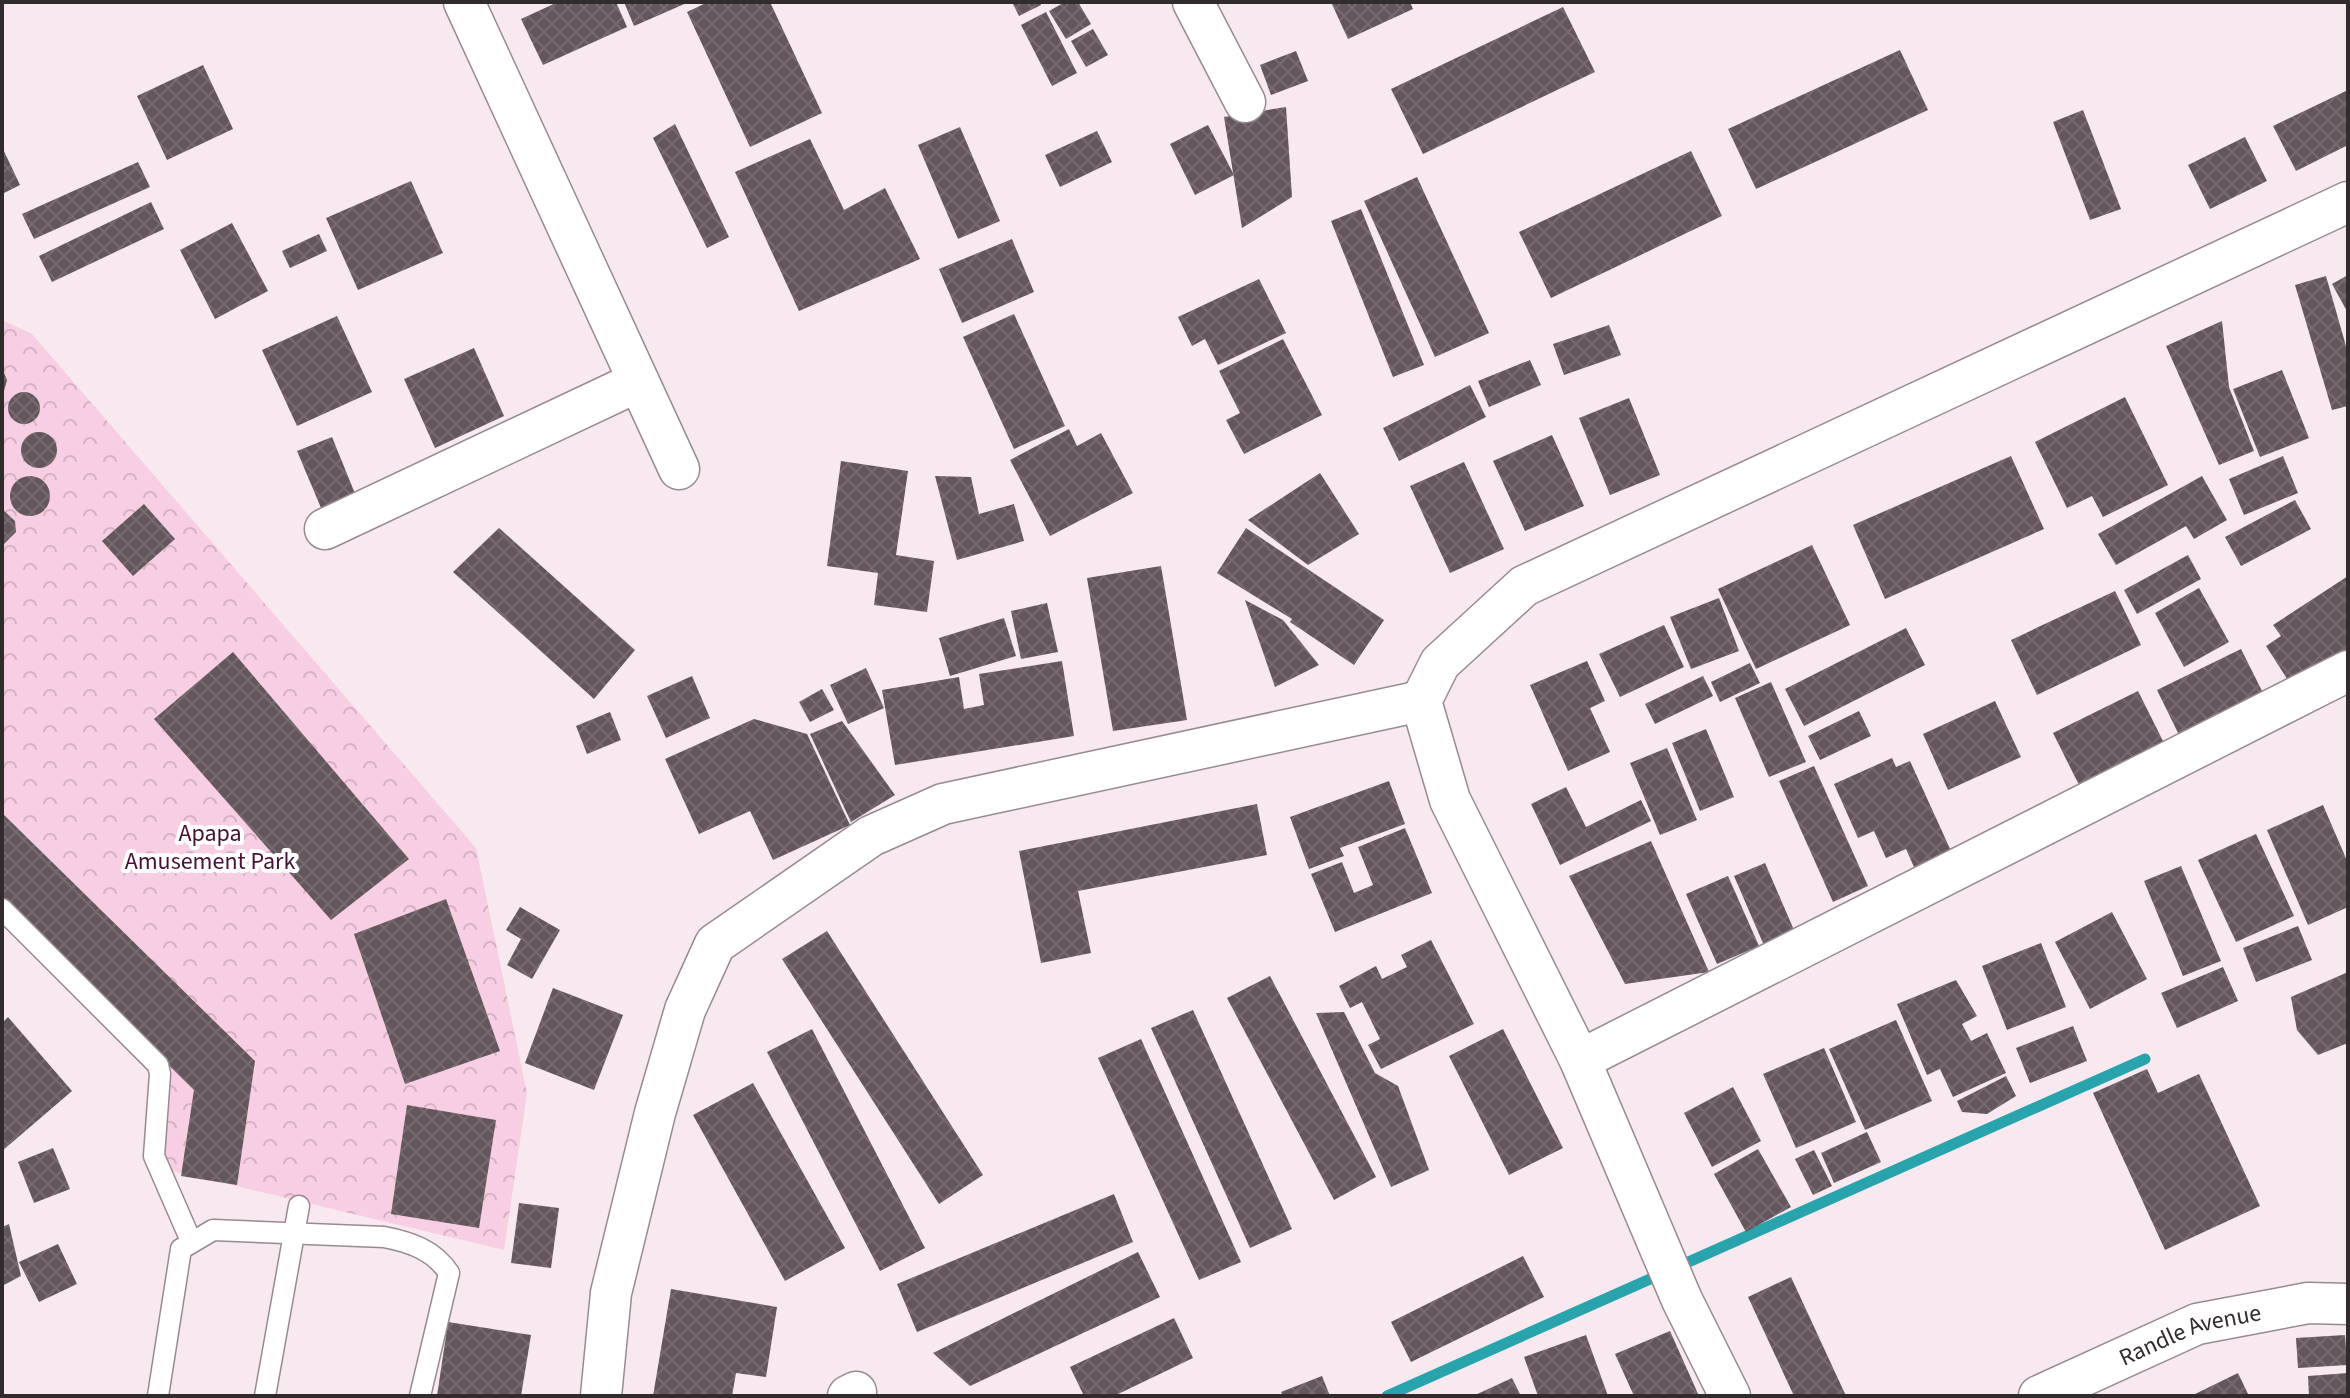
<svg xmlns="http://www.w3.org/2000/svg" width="2350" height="1398" viewBox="0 0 2350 1398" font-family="'Source Sans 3',sans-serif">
<defs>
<pattern id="park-crowns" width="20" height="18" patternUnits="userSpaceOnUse" patternTransform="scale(2)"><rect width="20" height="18" fill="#f8cee4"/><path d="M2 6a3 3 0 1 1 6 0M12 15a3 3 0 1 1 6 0" fill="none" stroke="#d5b1c4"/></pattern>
<pattern id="building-cross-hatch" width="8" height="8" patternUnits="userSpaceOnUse" patternTransform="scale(2)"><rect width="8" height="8" fill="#63565d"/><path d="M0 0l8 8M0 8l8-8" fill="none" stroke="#766b71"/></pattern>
</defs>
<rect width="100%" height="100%" fill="#f8e8f0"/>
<!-- park -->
<path fill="url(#park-crowns)" d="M2,320L32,334L476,848L527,1093L504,1250L156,1167L166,1087L2,921Z"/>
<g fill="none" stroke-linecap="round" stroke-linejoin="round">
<!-- stream -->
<path stroke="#2aa4ac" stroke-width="11" d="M1387,1396L2145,1059"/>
</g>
<!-- building -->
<g fill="url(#building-cross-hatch)">
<path d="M558,2H616L627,27L543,65L521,19Z"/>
<path d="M624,2H689L634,26Z"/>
<path d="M708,2H770L822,113L750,147L687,12Z"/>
<path d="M1012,2H1040L1041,5L1019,16Z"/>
<path d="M1065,2H1078L1091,24L1066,39L1049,11Z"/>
<path d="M1331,2H1410L1413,9L1348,39Z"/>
<path d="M1563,7L1595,72L1423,154L1391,89Z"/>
<path d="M1046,12L1077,73L1052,86L1021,25Z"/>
<path d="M1093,29L1108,55L1086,67L1071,41Z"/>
<path d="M1900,50L1928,110L1756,189L1728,129Z"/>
<path d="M1296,51L1308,81L1271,95L1260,65Z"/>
<path d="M203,65L233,129L167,160L137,96Z"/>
<path d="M2348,90V145L2296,171L2273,126Z"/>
<path d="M1286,107L1292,197L1242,228L1224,117Z"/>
<path d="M2083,110L2121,209L2090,220L2053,122Z"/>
<path d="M675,124L729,237L707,248L653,138Z"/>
<path d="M1208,125L1234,175L1195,195L1170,144Z"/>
<path d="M960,127L1000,221L958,239L918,145Z"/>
<path d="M1097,131L1112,162L1060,187L1045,155Z"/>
<path d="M2245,137L2267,181L2210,209L2188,165Z"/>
<path d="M810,139L844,210L885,188L920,259L799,311L735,172Z"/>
<path d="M2,147L20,185L2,194Z"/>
<path d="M1691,151L1722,216L1551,298L1519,232Z"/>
<path d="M138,162L150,187L34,239L22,214Z"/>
<path d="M1417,177L1489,333L1435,357L1364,201Z"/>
<path d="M411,181L443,253L358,290L326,218Z"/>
<path d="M151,202L164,229L52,282L39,256Z"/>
<path d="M1361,209L1424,365L1393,377L1331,221Z"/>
<path d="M232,223L268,291L215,319L180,250Z"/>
<path d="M319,234L327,251L290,268L282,251Z"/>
<path d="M1012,239L1034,292L962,323L939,269Z"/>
<path d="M2348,275V313L2332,284Z"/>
<path d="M2326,276L2348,353V406L2332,410L2295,285Z"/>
<path d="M1259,279L1286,333L1218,365L1205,339L1192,346L1178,317Z"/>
<path d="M1014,314L1065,426L1014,449L963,337Z"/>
<path d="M337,316L372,392L297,426L262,350Z"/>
<path d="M2222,321L2229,387L2254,451L2219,465L2166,346Z"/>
<path d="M1609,325L1621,355L1564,375L1553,344Z"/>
<path d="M1283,339L1322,415L1244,454L1226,420L1240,413L1219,371Z"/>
<path d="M474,348L504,416L435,448L404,379Z"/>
<path d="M1530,360L1541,385L1489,407L1478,381Z"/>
<path d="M2,368L7,380L3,395L2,394Z"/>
<path d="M2282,370L2309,438L2260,457L2233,389Z"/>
<path d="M1470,385L1486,417L1399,461L1383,428Z"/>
<circle cx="24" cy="408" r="16"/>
<path d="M2125,397L2168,485L2103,517L2092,496L2067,508L2035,442Z"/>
<path d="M1629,398L1660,475L1610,495L1579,418Z"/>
<path d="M1069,429L1077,446L1101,433L1133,493L1050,536L1010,460Z"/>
<circle cx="39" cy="450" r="18"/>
<path d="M1552,435L1584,506L1525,531L1493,461Z"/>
<path d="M332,437L358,501L324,515L297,451Z"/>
<path d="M2011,456L2044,529L1885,599L1853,525Z"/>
<path d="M2283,456L2298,493L2244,515L2229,479Z"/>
<path d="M841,461L908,471L896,555L934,561L927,612L874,605L878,573L827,566Z"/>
<path d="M1464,462L1504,549L1450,573L1410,486Z"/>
<path d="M1320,473L1359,534L1308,565L1248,520Z"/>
<circle cx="30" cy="496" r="20"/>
<path d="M935,476L971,477L979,514L1014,504L1024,541L957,560Z"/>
<path d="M2202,476L2227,520L2194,539L2186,526L2116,565L2098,534Z"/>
<path d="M2295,500L2311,529L2241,566L2225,537Z"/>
<path d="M144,504L175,539L133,576L102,541Z"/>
<path d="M2,509L15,521L16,532L2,546Z"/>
<path d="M499,528L635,650L594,699L453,572Z"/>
<path d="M1246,528L1384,620L1354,665L1290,622L1292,619L1217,573Z"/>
<path d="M1812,545L1850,625L1756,669L1718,589Z"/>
<path d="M2188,555L2201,579L2137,614L2124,590Z"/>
<path d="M1161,566L1187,720L1113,731L1087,578Z"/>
<path d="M2348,576V653L2293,688L2266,646L2281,636L2273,625Z"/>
<path d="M2199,588L2229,642L2184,667L2155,613Z"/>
<path d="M2115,591L2141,645L2037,695L2011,640Z"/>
<path d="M1719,598L1739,651L1691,669L1670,617Z"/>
<path d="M1245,600L1283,620L1319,665L1275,687Z"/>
<path d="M1047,603L1058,652L1021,659L1011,611Z"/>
<path d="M1004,618L1016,656L950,676L939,638Z"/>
<path d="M1664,625L1684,667L1620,697L1599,654Z"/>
<path d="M1906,628L1925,665L1804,726L1785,689Z"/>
<path d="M2241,649L2266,699L2182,741L2157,690Z"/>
<path d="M233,652L409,859L331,920L154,719Z"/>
<path d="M1062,661L1074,736L895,765L882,690L959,677L964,709L984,705L979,674Z"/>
<path d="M1587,661L1605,701L1590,708L1610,752L1568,771L1530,685Z"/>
<path d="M1750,663L1760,683L1720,702L1711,682Z"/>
<path d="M866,668L884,708L848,724L830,685Z"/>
<path d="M692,676L710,718L666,738L647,696Z"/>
<path d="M1703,676L1713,696L1655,724L1645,704Z"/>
<path d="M1771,682L1806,762L1769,777L1735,698Z"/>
<path d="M822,689L834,710L810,722L799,702Z"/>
<path d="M2138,691L2165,745L2080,787L2053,733Z"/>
<path d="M1995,701L2021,757L1948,790L1923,734Z"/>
<path d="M1859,711L1871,736L1820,760L1808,736Z"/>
<path d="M610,712L621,740L587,754L576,726Z"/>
<path d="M754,719L807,734L850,825L773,860L750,811L699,834L665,759Z"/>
<path d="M842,721L895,795L851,822L810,734Z"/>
<path d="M1706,729L1734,797L1700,811L1672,743Z"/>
<path d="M1667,748L1697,820L1660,835L1630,763Z"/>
<path d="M1892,758L1896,767L1910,761L1951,851L1914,867L1906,849L1886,858L1874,831L1858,838L1834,784Z"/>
<path d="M1814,766L1868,886L1833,902L1779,781Z"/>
<path d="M1389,781L1405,824L1340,848L1344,856L1309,869L1290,817Z"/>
<path d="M1566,787L1586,827L1641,800L1651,821L1560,865L1531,804Z"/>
<path d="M1257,804L1267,855L1078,891L1091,953L1041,963L1019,851Z"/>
<path d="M2323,805L2348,863V907L2308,925L2267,830Z"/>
<path d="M2,813L255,1061L237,1185L181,1176L194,1090L2,902Z"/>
<path d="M1405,828L1432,893L1335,932L1311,874L1342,862L1354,893L1373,885L1358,847Z"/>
<path d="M2256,834L2294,916L2236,942L2198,860Z"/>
<path d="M1651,841L1709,972L1625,984L1569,876Z"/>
<path d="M1765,863L1800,944L1769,957L1734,876Z"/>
<path d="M2181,866L2221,961L2183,976L2144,881Z"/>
<path d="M1728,876L1759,946L1717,964L1686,894Z"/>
<path d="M446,899L500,1051L405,1084L354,934Z"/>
<path d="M520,907L560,930L532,979L507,965L521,939L506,930Z"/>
<path d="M2112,912L2147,979L2090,1009L2055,942Z"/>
<path d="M2298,926L2312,960L2256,982L2243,948Z"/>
<path d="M827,931L983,1175L939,1204L782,959Z"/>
<path d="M1431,940L1474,1024L1381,1069L1368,1045L1380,1039L1362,1002L1350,1008L1339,986L1376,966L1382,979L1407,967L1401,955Z"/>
<path d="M2041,943L2066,1007L2007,1030L1982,966Z"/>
<path d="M2223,967L2238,1001L2177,1028L2161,993Z"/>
<path d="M2348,972V1043L2318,1055L2297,1030L2291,997Z"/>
<path d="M1270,976L1376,1177L1334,1200L1227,998Z"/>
<path d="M1956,980L1977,1016L1962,1024L1971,1041L1987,1033L2006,1073L1953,1097L1940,1069L1927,1075L1897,1004Z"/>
<path d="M553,988L623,1015L594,1090L525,1063Z"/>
<path d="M1193,1010L1292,1229L1250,1248L1151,1028Z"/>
<path d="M1344,1012L1375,1073L1398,1086L1429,1170L1391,1187L1316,1013Z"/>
<path d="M8,1017L72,1091L2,1151V1023Z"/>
<path d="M1896,1020L1932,1101L1865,1130L1829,1049Z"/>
<path d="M2073,1026L2087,1061L2030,1083L2016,1048Z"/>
<path d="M812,1029L925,1248L880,1271L767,1052Z"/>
<path d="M1503,1029L1563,1148L1509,1175L1449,1056Z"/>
<path d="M1141,1039L1241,1262L1199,1280L1098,1058Z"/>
<path d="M1824,1048L1856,1122L1796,1148L1763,1074Z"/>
<path d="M2147,1069L2158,1093L2199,1074L2260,1206L2165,1250L2093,1093Z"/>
<path d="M2006,1076L2016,1096L1987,1114L1962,1112L1957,1101Z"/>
<path d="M753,1083L845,1248L785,1281L693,1115Z"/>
<path d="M1733,1087L1761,1141L1712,1167L1684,1113Z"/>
<path d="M407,1105L496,1120L479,1228L391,1214Z"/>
<path d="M1867,1132L1881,1162L1834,1183L1821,1153Z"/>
<path d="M53,1148L70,1189L34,1203L18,1162Z"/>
<path d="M1758,1149L1791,1207L1746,1232L1714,1174Z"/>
<path d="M1814,1150L1832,1186L1813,1195L1795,1159Z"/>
<path d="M1114,1194L1133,1242L917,1332L897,1284Z"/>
<path d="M519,1203L559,1208L551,1268L511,1263Z"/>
<path d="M9,1224L21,1276L2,1286V1227Z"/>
<path d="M58,1244L77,1284L39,1302L19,1262Z"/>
<path d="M1138,1252L1160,1297L970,1386L933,1353Z"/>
<path d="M1523,1256L1544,1297L1411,1362L1391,1322Z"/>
<path d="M1791,1277L1846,1396H1794L1748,1297Z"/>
<path d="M671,1289L777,1307L766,1377L736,1373L732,1396H653Z"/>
<path d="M1174,1318L1193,1358L1114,1396H1084L1070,1367Z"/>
<path d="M448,1322L531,1335L521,1396H437Z"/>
<path d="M1670,1331L1699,1396H1634L1615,1354Z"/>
<path d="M1586,1335L1608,1396H1538L1524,1357Z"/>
<path d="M2345,1335L2347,1365L2298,1368L2296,1338Z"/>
<path d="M2238,1373L2249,1396H2191Z"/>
<path d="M2348,1373V1396H2309L2308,1376Z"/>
<path d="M1322,1376L1330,1396H1283L1281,1392Z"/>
<path d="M1512,1378L1521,1396H1473Z"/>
</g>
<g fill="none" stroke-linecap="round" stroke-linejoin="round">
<defs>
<g id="lane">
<path d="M2,909L158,1065L160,1074L154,1156L191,1241"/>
<path d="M158,1396L181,1249L213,1230L384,1237C410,1242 434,1250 449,1273L420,1396"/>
<path d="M265,1396L299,1206"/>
</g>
<g id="street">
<path d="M464,2L679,469"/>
<path d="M1193,2L1245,102"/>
<path d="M325,529L637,382"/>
<path d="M1580,1060L2348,671"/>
<path d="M601,1396L611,1293L655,1113L685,1010L715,944L871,836L943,804L1421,701"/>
<path d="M848,1396L856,1392"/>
<path d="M1730,1396L1682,1300L1580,1060L1450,800L1421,701L1440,663L1524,586L2348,202"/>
<path id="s1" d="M2039,1396L2197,1324L2308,1303L2348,1304"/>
</g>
</defs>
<!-- lane casing -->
<use href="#lane" stroke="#988a91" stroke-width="23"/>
<!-- street casing -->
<use href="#street" stroke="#988a91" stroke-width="43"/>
<!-- lane -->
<use href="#lane" stroke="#fff" stroke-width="20"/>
<!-- street -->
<use href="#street" stroke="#fff" stroke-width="40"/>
</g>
<g text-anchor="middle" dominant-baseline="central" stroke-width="8" stroke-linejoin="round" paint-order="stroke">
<!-- park labels -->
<g font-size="24" fill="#481034" stroke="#fff">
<text x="210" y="833">Apapa<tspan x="210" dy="28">Amusement Park</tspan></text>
</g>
<!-- street labels -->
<g font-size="24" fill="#312b2e" stroke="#fff">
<text stroke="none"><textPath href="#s1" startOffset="164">Randle Avenue</textPath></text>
</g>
</g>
<!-- border -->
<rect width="2350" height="1398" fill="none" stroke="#312b2e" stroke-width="8"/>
</svg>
